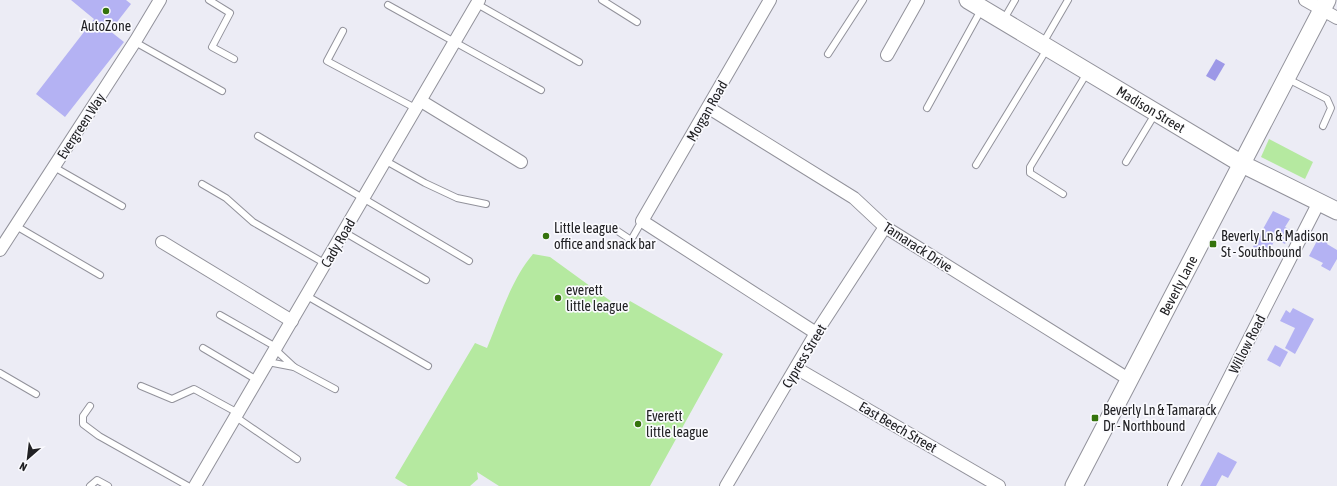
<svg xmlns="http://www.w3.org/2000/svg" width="1337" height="486" viewBox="0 0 1337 486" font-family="'Asap Condensed',sans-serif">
<rect width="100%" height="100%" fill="#ececf5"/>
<!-- green -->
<g fill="#b5e9a0">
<path d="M1269,139L1313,162L1305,179L1261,157Z"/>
<path d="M533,254L550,257L623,310L630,301L723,354L650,486H499L477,472L478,479L470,486H408L395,478L475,343L487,348C500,317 511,280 533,254Z"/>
</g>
<!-- water -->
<path fill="#9d98e7" d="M1216,59L1225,64L1215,81L1206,76Z"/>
<!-- building -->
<g fill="#b4b2f3">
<path d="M71,0H126L131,4L110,31L124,42L65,117L36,94L94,19Z"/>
<path d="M1273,211L1290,219L1285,227L1292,231L1285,244L1275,239L1268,254L1253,247Z"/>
<path d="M1319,237L1328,241L1327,244L1337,250V259L1330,271L1321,266L1323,263L1309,256Z"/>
<path d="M1293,308L1314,319L1295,354L1285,348L1295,328L1280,321L1286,310L1290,313Z"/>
<path d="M1275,345L1288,352L1280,367L1267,360Z"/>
<path d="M1218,452L1237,462L1228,478L1222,475L1216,486H1200Z"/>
</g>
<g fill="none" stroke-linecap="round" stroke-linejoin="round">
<defs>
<g id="lane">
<path d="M209,0L230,13L212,47L234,59"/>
<path d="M602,0L637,22"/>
<path d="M477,4L579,62"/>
<path d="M388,5L541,90"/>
<path d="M1004,19L1015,0"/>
<path d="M343,31L327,61L417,109"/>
<path d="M135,42L222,91"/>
<path d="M1043,43L1068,0"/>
<path d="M828,54L863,0"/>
<path d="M1288,79L1327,99L1331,108L1323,126"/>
<path d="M927,108L981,10"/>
<path d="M258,136L469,261"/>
<path d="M386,161L425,183L457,198L486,204"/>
<path d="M1126,162L1155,114"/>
<path d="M976,165L1047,49"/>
<path d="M54,167L122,206"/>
<path d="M202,184L226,198L253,222L326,264"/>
<path d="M1063,194L1030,173V167L1087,73"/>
<path d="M16,226L100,275"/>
<path d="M613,228L631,240L642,221"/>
<path d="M344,232L426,280"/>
<path d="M307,296L428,366"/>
<path d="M220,315L276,347L279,353L294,367L268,362"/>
<path d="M203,348L257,380"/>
<path d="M294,367L335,389"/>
<path d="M0,373L36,394"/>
<path d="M141,386L172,399L194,389L238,413"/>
<path d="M90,406L83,416V424L99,436L188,486"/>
<path d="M236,417L297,459"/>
<path d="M90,486L97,480L108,486"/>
</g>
<g id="street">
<path d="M770,0L642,221L816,333"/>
<path d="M1305,0L1337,18"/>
<path d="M887,55L918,0"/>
<path d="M421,101L521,162"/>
<path d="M709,108L854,198L885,227L1130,380"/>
<path d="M162,242L292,321"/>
<path d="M0,250L136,40L160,0"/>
<path d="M796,368L999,486"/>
<path d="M195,486L479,0"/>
<path d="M726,486L816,333L885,227"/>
<path d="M1174,486L1319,202"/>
</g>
<g id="secondary">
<path id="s1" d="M968,0L1242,164L1337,211"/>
<path id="s2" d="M1074,486L1327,0"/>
</g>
</defs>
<!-- lane casing -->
<use href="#lane" stroke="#92929b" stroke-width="8"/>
<!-- street casing -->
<use href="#street" stroke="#92929b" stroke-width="14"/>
<!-- secondary casing -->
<use href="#secondary" stroke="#92929b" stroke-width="19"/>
<!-- lane -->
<use href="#lane" stroke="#fff" stroke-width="6"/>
<!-- street -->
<use href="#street" stroke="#fff" stroke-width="12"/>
<!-- secondary -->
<use href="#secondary" stroke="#fff" stroke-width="17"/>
</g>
<!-- markers -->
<g fill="#34730c" stroke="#fafafe" stroke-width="1.5">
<circle cx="106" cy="11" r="4"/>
<circle cx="546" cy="236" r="4"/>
<rect x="1209" y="240" width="8" height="8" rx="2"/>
<circle cx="558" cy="298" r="4"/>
<rect x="1091" y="414" width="8" height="8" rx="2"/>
<circle cx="638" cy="424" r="4"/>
</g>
<g text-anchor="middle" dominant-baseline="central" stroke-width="3.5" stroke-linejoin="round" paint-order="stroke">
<!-- poi labels -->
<g font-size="14" fill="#212124" stroke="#fafafe" text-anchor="start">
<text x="106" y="26" text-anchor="middle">AutoZone</text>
<text x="554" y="228">Little league<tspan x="554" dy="16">office and snack bar</tspan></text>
<text x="1221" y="236">Beverly Ln &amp; Madison<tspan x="1221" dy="16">St - Southbound</tspan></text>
<text x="566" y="290">everett<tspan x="566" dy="16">little league</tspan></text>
<text x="1103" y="410">Beverly Ln &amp; Tamarack<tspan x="1103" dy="16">Dr - Northbound</tspan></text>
<text x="646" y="416">Everett<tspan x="646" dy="16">little league</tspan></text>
</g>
<!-- street labels -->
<g font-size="14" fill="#212124" stroke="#fafafe">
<text stroke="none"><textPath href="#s1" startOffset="213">Madison Street</textPath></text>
<text transform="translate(707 111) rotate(-60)">Morgan Road</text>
<text transform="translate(81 126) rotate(-57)">Evergreen Way</text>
<text transform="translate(338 243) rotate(-60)">Cady Road</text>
<text transform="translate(918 247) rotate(33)">Tamarack Drive</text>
<text stroke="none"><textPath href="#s2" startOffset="226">Beverly Lane</textPath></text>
<text transform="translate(1247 344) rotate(-63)">Willow Road</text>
<text transform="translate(804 356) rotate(-59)">Cypress Street</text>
<text transform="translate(898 427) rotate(30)">East Beech Street</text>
</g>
</g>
<!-- north arrow -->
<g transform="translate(28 458) rotate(208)" stroke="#fafafe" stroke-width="3" paint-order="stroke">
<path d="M0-3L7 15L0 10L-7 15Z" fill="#212124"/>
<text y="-6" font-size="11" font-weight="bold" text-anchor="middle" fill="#212124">N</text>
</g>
</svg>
